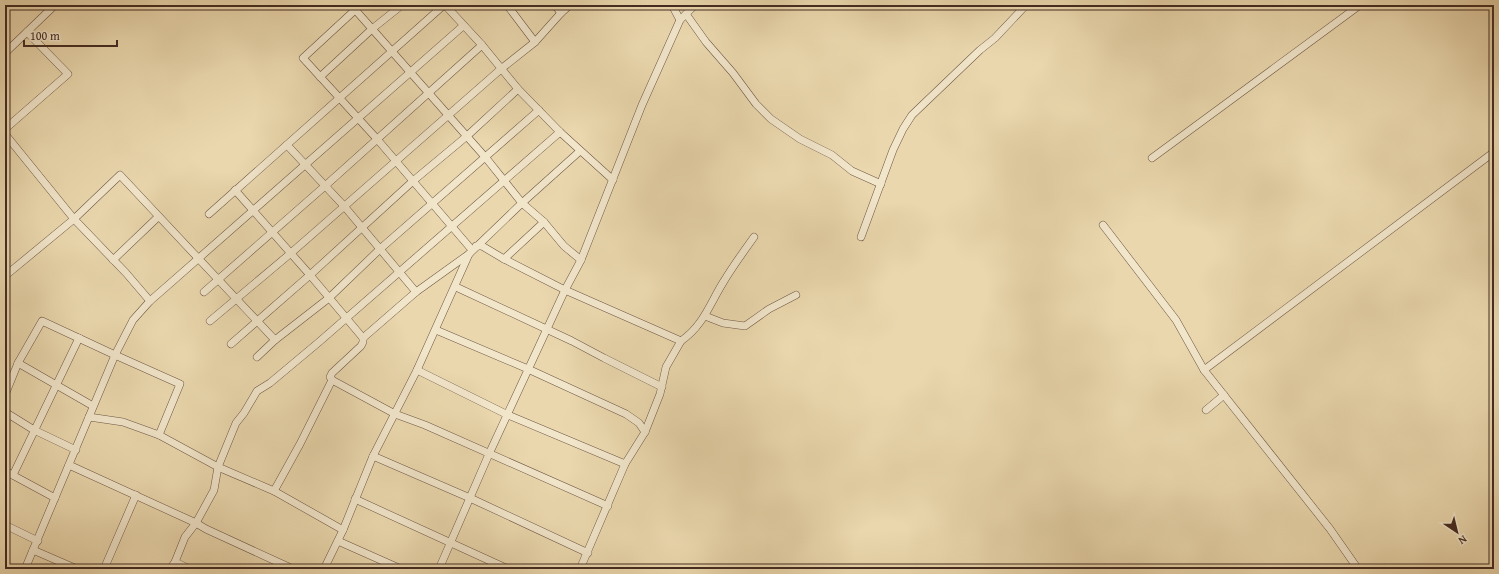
<svg xmlns="http://www.w3.org/2000/svg" width="1499" height="574" viewBox="0 0 1499 574" font-family="'Gentium Book Plus',serif">
<rect width="100%" height="100%" fill="#ead7ad"/>
<filter id="stains"><feTurbulence type="fractalNoise" baseFrequency=".005" numOctaves="4"/><feColorMatrix values="0 0 0 0 .2 0 0 0 0 .09 0 0 0 0 .02 0 0 0 .5 -.17"/></filter>
<radialGradient id="worn" r=".72"><stop offset=".6" stop-color="#630" stop-opacity="0"/><stop offset="1" stop-color="#630" stop-opacity=".3"/></radialGradient>
<g fill="none" stroke-linecap="round" stroke-linejoin="round">
<defs>
<g id="minor">
<path d="M351,5L486,158L522,203L544,222L564,246L581,260"/>
<path d="M445,5L482,45L518,89L560,132L613,180"/>
<path d="M507,5L535,42"/>
<path d="M555,5L561,13"/>
<path d="M672,5L680,20"/>
<path d="M355,10L303,58L377,139L472,250"/>
<path d="M686,14L706,42L733,73L756,104L771,119L800,139L832,155L852,171L881,184"/>
<path d="M5,53L55,5"/>
<path d="M320,77L372,29L402,5"/>
<path d="M5,129L68,74L27,32"/>
<path d="M5,134L74,219L126,273L150,301"/>
<path d="M287,145L344,206L416,292"/>
<path d="M1152,158L1360,5"/>
<path d="M235,190L310,275L363,338V342L361,346L332,373L330,377L332,380L395,414L425,425L608,506"/>
<path d="M209,214L444,5"/>
<path d="M1103,225L1176,320L1204,370L1330,529L1358,569"/>
<path d="M861,237L893,150L903,129L912,115L980,50L995,38L1026,5"/>
<path d="M476,246H482L504,259L565,290L681,341L666,367L660,394L645,432L625,464L580,569"/>
<path d="M504,259L544,222"/>
<path d="M113,260L158,217"/>
<path d="M5,276L74,219L120,175L275,340"/>
<path d="M456,287L572,341L604,358L662,387"/>
<path d="M204,292L325,186L482,45"/>
<path d="M705,316L723,323L745,326L769,309L796,295"/>
<path d="M210,321L291,253L501,69L535,42L561,13L570,5"/>
<path d="M436,330L528,369L626,414L639,423L645,432"/>
<path d="M363,338L416,292L469,254"/>
<path d="M681,341C704,325 710,303 724,281C733,266 744,251 754,237"/>
<path d="M231,344L310,275L413,181L467,136L518,89"/>
<path d="M257,357L275,340L329,298L380,249L539,110"/>
<path d="M18,363L93,406"/>
<path d="M417,370L508,415L625,464"/>
<path d="M1204,370L1494,152"/>
<path d="M5,395L18,363L42,321L115,355L180,384L159,435"/>
<path d="M1206,410L1224,395"/>
<path d="M5,412L34,430L76,450"/>
<path d="M89,417L123,422L159,435L218,467L274,491L343,530"/>
<path d="M373,456L470,498L588,553"/>
<path d="M69,465L196,523L206,529L293,569"/>
<path d="M5,471L55,498"/>
<path d="M13,475L79,338"/>
<path d="M274,491L300,444L332,380"/>
<path d="M355,499L508,569"/>
<path d="M5,525L38,541"/>
<path d="M338,541L401,569"/>
<path d="M33,550L77,569"/>
<path d="M175,562L190,569"/>
<path d="M25,569L115,355L133,320L150,301L166,287L463,26"/>
<path d="M104,569L136,495"/>
<path d="M170,569L175,562L185,537L196,523L214,490L218,467L236,423L244,413L257,391L270,383L319,342L560,132"/>
<path d="M324,569L343,530L373,456L417,370L469,254L522,203L580,151"/>
<path d="M439,569L489,454L565,290L581,260L642,105L680,20L695,5"/>
</g>
</defs>
<!-- minor casing -->
<use href="#minor" stroke="#6e5745" stroke-width="8"/>
<!-- minor -->
<use href="#minor" stroke="#f1e5ca" stroke-width="7"/>
</g>
<!-- margin -->
<rect width="1499" height="574" fill="none" stroke="#ead7ad" stroke-width="20"/>
<rect x="6" y="6" width="1487" height="562" fill="none" stroke="#442c22" stroke-width="2"/>
<rect x="10" y="10" width="1479" height="554" fill="none" stroke="#442c22"/>
<!-- north arrow -->
<g transform="translate(1457 532) rotate(145)" stroke="#f1e5ca" stroke-width="3" paint-order="stroke">
<path d="M0-3L7 15L0 10L-7 15Z" fill="#442c22"/>
<text y="-6" font-size="11" font-weight="bold" text-anchor="middle" fill="#442c22">N</text>
</g>
<!-- scale -->
<path d="M24 40v6h93v-6" fill="none" stroke="#442c22" stroke-width="2"/>
<text x="30" y="40" font-size="12" fill="#442c22" stroke="#f1e5ca" stroke-width="3" paint-order="stroke">100 m</text>
<rect width="100%" height="100%" filter="url(#stains)"/>
<rect width="100%" height="100%" fill="url(#worn)"/>
</svg>
